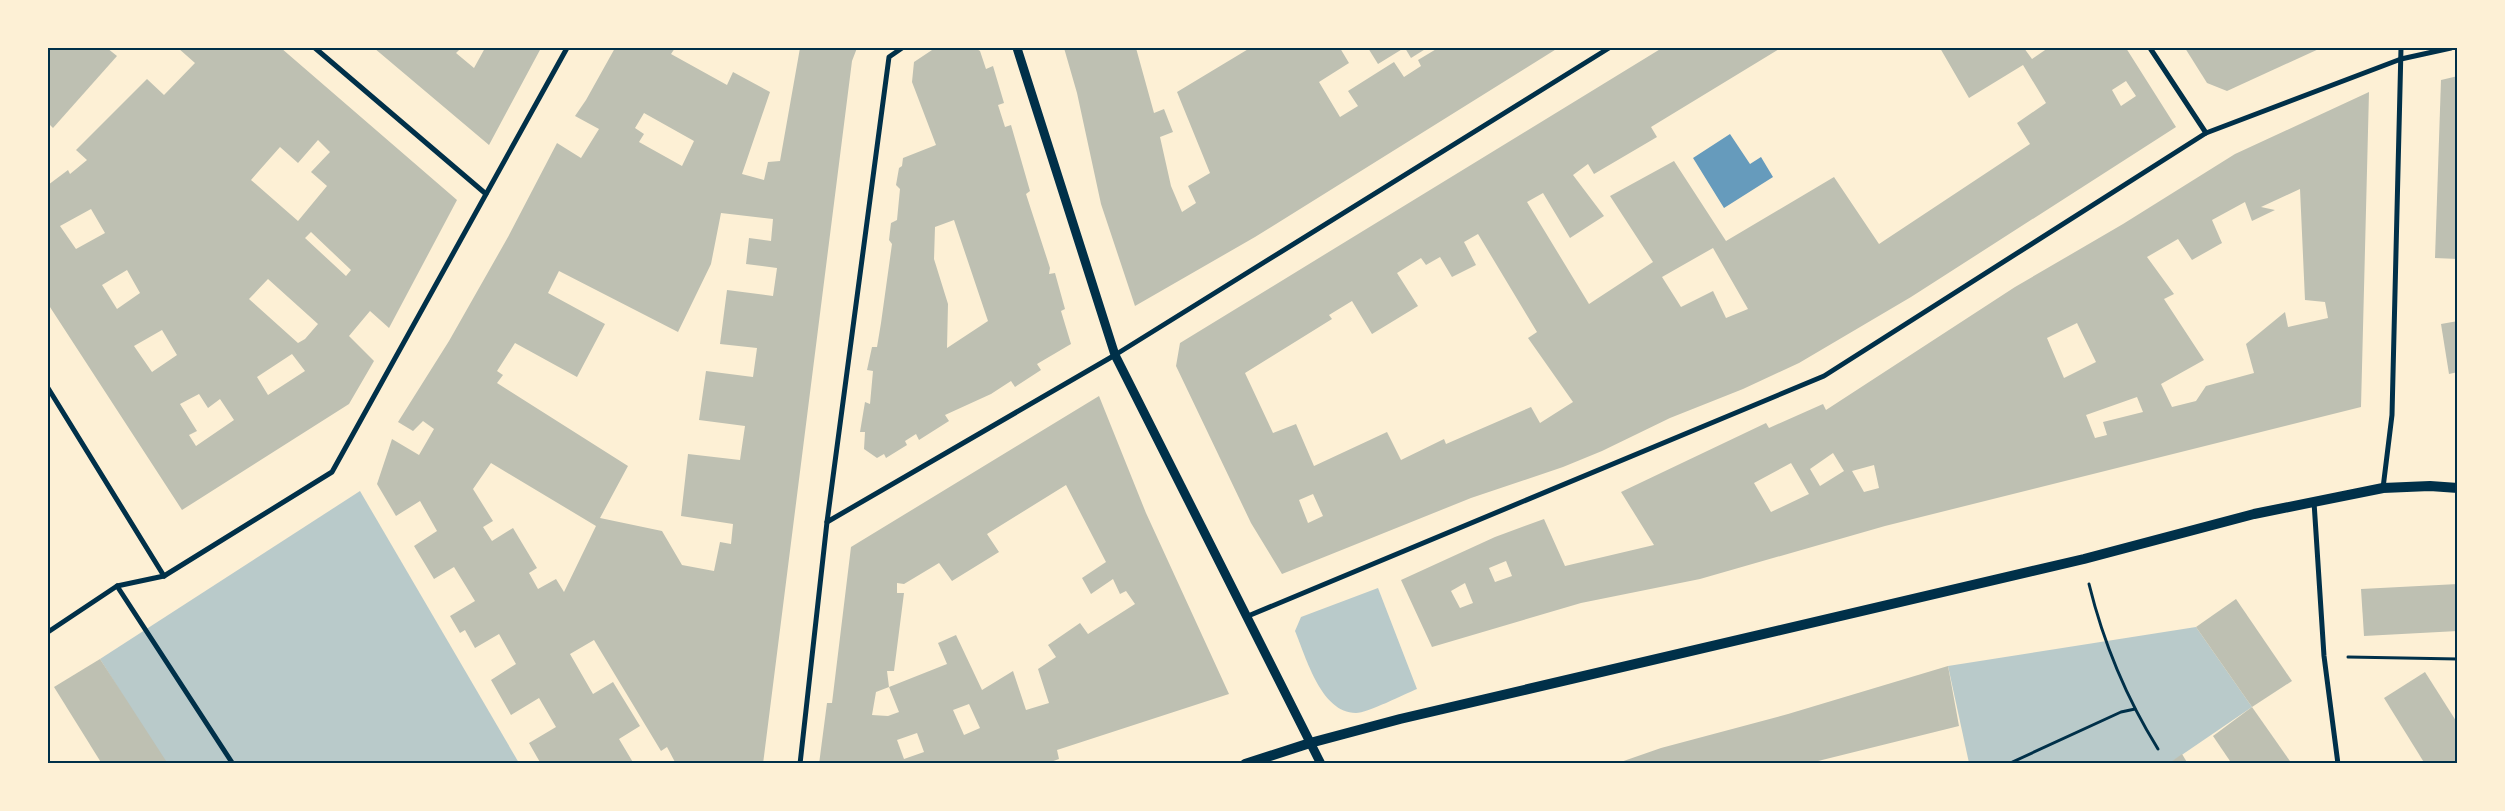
<svg xmlns="http://www.w3.org/2000/svg" width="2505" height="811" viewBox="0 0 2505 811" font-family="'Varela Round',sans-serif">
<rect width="100%" height="100%" fill="#fdf0d5"/>
<!-- green -->
<g fill="#b9caca">
<path d="M360,491L519,763H165L100,659Z"/>
<path d="M1378,588L1417,689C1405,694 1367,713 1356,713C1321,713 1306,657 1295,631L1301,617Z"/>
<path d="M2196,627L2252,707L2170,763H1969L1948,666Z"/>
</g>
<!-- water -->
<path fill="#669bbc" d="M1730,134L1750,164L1761,157L1773,177L1724,208L1693,158Z"/>
<!-- building -->
<g fill="#bec0b2" fill-rule="evenodd">
<path d="M48,48H107L117,56L53,128L48,123Z"/>
<path d="M178,48H281L457,200L389,328L370,311L349,336L374,361L349,404L182,510L48,304V185L68,170L70,174L87,160L76,150L147,79L164,95L195,63ZM318,140L330,152L311,172L327,186L298,221L251,180L280,147L298,163ZM91,209L105,233L76,249L60,226ZM311,232L351,270L346,276L305,238ZM127,270L140,293L117,309L102,285ZM268,279L318,324L305,339L298,343L249,299ZM162,330L177,355L152,372L134,346ZM292,354L305,371L268,395L257,377ZM199,394L208,408L220,399L234,420L196,446L189,435L197,431L180,404Z"/>
<path d="M374,48H461L456,53L474,68L485,48H541L489,145Z"/>
<path d="M615,48H675L671,54L727,85L733,72L770,92L742,174L764,180L768,162L780,161L800,48H857L852,61L763,764H676L667,747L661,751L594,640L570,654L593,694L613,682L640,726L619,739L634,764H574L572,761L568,764H541L529,743L556,727L539,698L511,715L491,680L516,664L499,634L475,648L465,630L460,633L450,616L475,601L454,567L434,579L414,546L437,531L420,501L396,516L377,484L392,439L419,455L434,429L423,421L413,431L398,422L449,341L508,237L557,143L581,158L599,129L575,116L586,100ZM644,113L694,141L682,166L639,142L644,134L635,128ZM721,213L773,219L771,241L749,238L746,264L777,268L773,296L727,290L720,344L757,348L753,377L706,371L699,420L745,426L740,460L688,454L681,516L733,524L731,544L720,542L714,571L682,565L662,531L600,518L628,466L497,383L503,375L497,371L515,343L577,377L605,324L548,293L559,271L678,332L711,264ZM491,463L596,526L564,592L556,579L538,589L529,573L537,568L513,528L492,541L483,527L493,521L473,489Z"/>
<path d="M935,48H975L980,51L986,69L993,66L1004,103L998,105L1005,127L1011,125L1030,191L1026,194L1050,268L1049,274L1055,273L1065,309L1061,311L1071,344L1037,364L1041,370L1015,387L1011,381L991,394L945,415L949,421L919,440L916,434L905,441L907,445L886,458L884,454L877,458L864,449L865,432H860L865,402L870,404L873,371L867,370L872,347H877L881,323L892,244L889,240L891,223L897,220L900,189L896,185L899,168L902,166L903,158L936,145L912,82L914,62ZM954,220L988,321L947,348L948,304L934,259L935,227Z"/>
<path d="M1064,48H1136L1154,113L1164,109L1173,132L1160,137L1171,186L1182,212L1196,203L1188,186L1210,173L1177,92L1250,48H1340L1349,63L1319,82L1340,117L1358,106L1348,91L1394,62L1404,77L1421,66L1418,60L1438,48H1558L1255,237L1135,306L1101,204L1077,93Z"/>
<path d="M1368,48H1404L1378,64Z"/>
<path d="M1405,48H1427L1411,58Z"/>
<path d="M1662,48H1781L1651,127L1657,137L1594,174L1588,164L1573,175L1604,216L1570,238L1543,193L1527,202L1589,304L1653,262L1610,196L1674,161L1726,241L1834,177L1879,244L2030,144L2017,123L2046,103L2023,65L1969,98L1940,48H2024L2032,59L2048,48H2126L2176,127L1911,297L1799,363L1743,389L1670,418L1602,451L1563,467L1471,498L1282,574L1251,523L1176,366L1180,343ZM2126,81L2136,96L2121,106L2112,90ZM1478,234L1537,332L1528,338L1573,402L1540,423L1531,407L1446,444L1444,439L1401,460L1387,432L1314,466L1296,424L1273,433L1245,373L1332,319L1329,315L1352,301L1372,334L1418,306L1397,273L1421,258L1426,265L1440,257L1452,277L1476,265L1464,242ZM1713,248L1748,309L1726,318L1713,291L1681,307L1662,277ZM1313,494L1323,516L1308,523L1299,500Z"/>
<path d="M2185,48H2321L2227,91L2207,83Z"/>
<path d="M2458,76V259L2435,258L2441,80Z"/>
<path d="M2369,92L2361,407L1885,526L1700,579L1581,603L1432,647L1401,580L1495,537L1544,519L1565,566L1654,545L1621,492L1766,423L1769,428L1823,404L1826,410L2015,287L2123,224L2235,154ZM2300,189L2305,300L2325,302L2328,318L2288,327L2285,312L2246,344L2254,373L2206,386L2196,401L2172,407L2161,384L2204,360L2164,299L2174,294L2147,257L2178,239L2192,260L2222,243L2212,220L2245,202L2252,221L2275,210L2261,207ZM2077,323L2096,362L2064,378L2047,338ZM2137,397L2143,412L2103,422L2107,435L2095,438L2086,415ZM1833,453L1844,471L1820,486L1810,469ZM1791,463L1809,494L1771,512L1754,483ZM1874,465L1879,488L1864,492L1852,471ZM1506,561L1512,576L1495,582L1489,568ZM1465,583L1473,603L1460,608L1451,591Z"/>
<path d="M2458,321V372L2449,374L2441,324Z"/>
<path d="M1099,396L1146,513L1229,694L1057,750L1059,759L1045,764H819L827,703H832L851,547ZM1066,485L1106,562L1082,578L1091,594L1113,579L1120,594L1126,591L1135,604L1088,634L1080,623L1048,645L1056,657L1038,669L1049,703L1026,710L1013,671L982,690L956,635L938,643L947,664L889,687L899,712L888,716L872,715L876,692L889,687L887,671H894L904,593H897V583L904,584L939,563L952,581L999,552L987,534ZM969,704L980,728L964,735L953,710ZM917,733L924,752L904,759L897,740Z"/>
<path d="M2458,584V631L2364,636L2361,589Z"/>
<path d="M2236,599L2292,681L2252,707L2196,627Z"/>
<path d="M100,659L168,764H102L54,687Z"/>
<path d="M1948,666L1959,726L1806,764H1615L1661,748L1788,714Z"/>
<path d="M2425,672L2458,724V764H2425L2384,698Z"/>
<path d="M2252,707L2292,764H2232L2213,736Z"/>
<path d="M2182,754L2188,764H2168Z"/>
</g>
<g fill="none" stroke-linecap="round" stroke-linejoin="round">
<!-- path -->
<g stroke="#003049" stroke-width="3">
<path d="M2089,584C2103,641 2127,699 2158,749"/>
<path d="M2348,657L2458,659"/>
<path d="M2008,764L2121,712L2135,709"/>
</g>
<!-- minor -->
<g stroke="#003049" stroke-width="5">
<path d="M315,48L486,194"/>
<path d="M2150,48L2206,133"/>
<path d="M48,388L164,576"/>
<path d="M2383,488L2392,415L2401,48"/>
<path d="M2314,502L2324,656L2338,764"/>
<path d="M827,522L1115,355L1609,48"/>
<path d="M117,586L233,764"/>
<path d="M1248,616L1824,376L2206,133L2401,59L2451,48"/>
<path d="M48,632L117,586L164,576L332,472L567,48"/>
<path d="M800,764L827,522L889,57L902,48"/>
</g>
<!-- tertiary -->
<path stroke="#003049" stroke-width="9" d="M1017,48L1115,355L1321,764"/>
<!-- secondary -->
<path stroke="#003049" stroke-width="10" d="M1245,764L1310,743L1400,719L2084,559L2254,514L2383,488L2430,486L2458,488"/>
</g>
<!-- border -->
<rect width="2505" height="811" fill="none" stroke="#fdf0d5" stroke-width="98"/>
<rect x="49" y="49" width="2407" height="713" fill="none" stroke="#003049" stroke-width="2"/>
</svg>
